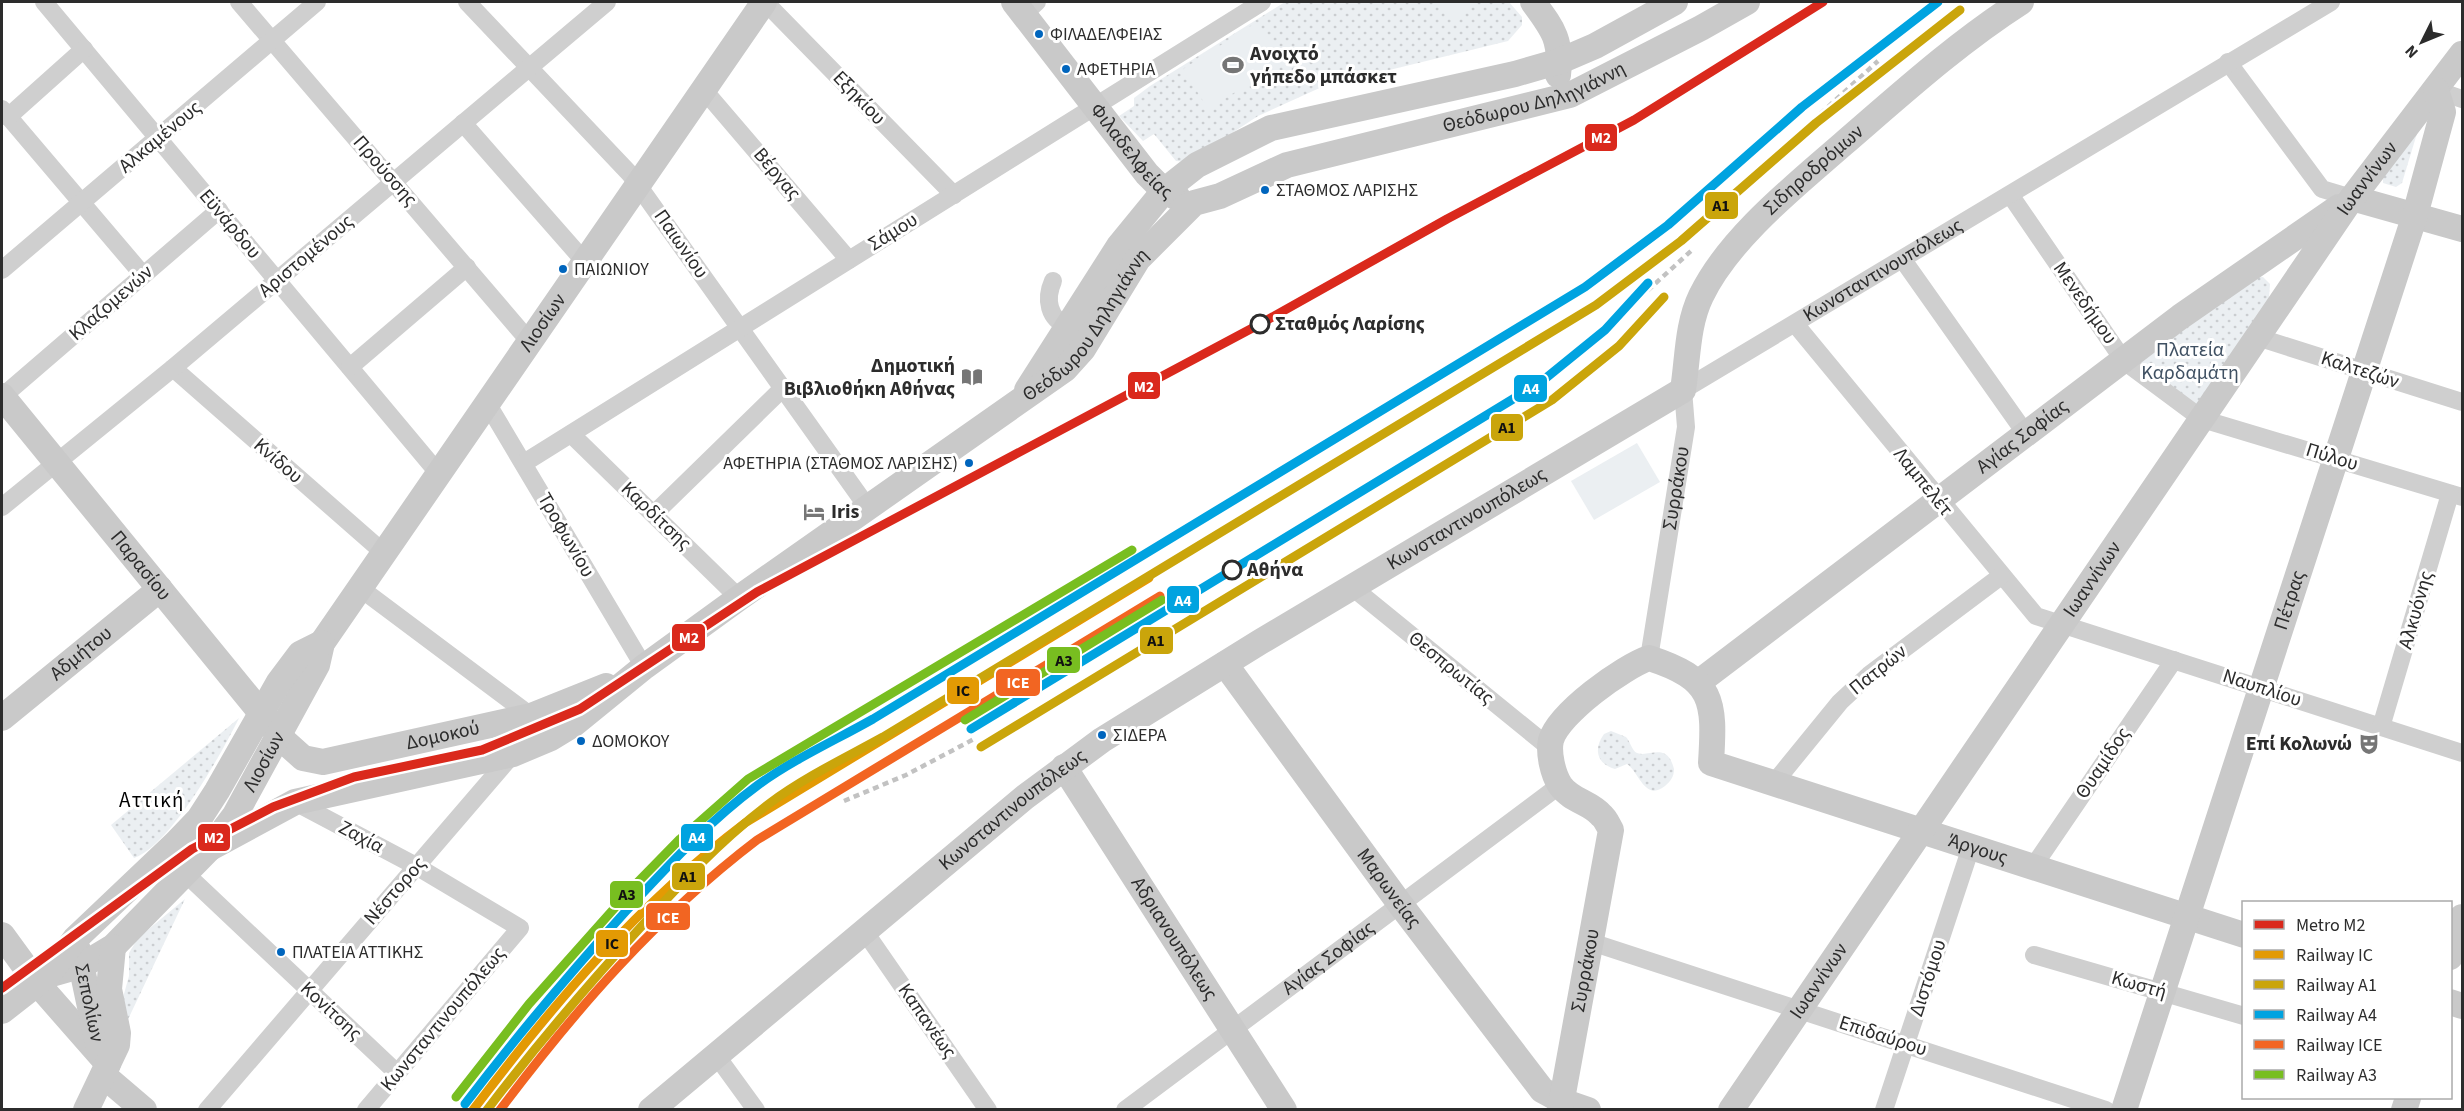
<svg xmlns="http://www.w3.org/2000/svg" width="2464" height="1111" viewBox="0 0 2464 1111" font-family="'Source Sans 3',sans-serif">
<defs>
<pattern id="park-dots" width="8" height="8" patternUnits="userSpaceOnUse" patternTransform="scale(1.5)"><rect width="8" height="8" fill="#ebeff2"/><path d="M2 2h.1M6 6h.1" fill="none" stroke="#cacdd0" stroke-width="1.8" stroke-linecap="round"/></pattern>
</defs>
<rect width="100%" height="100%" fill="#fff"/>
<!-- park -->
<g fill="url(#park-dots)">
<path d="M1285,2H1509L1522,17V25L1508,41L1324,86L1258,116L1188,162L1176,161L1154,134L1143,141L1119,116L1134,106V98L1150,86Z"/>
<path d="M2418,130L2402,183L2396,187L2383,183V177Z"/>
<path d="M2254,277H2263L2270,284L2269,298L2197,407L2138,361Z"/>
<path d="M239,718C222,753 170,846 134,858L111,825Z"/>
<path d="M1611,731L1626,737C1630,741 1632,751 1637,753C1649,758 1667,741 1674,769C1674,776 1671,781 1665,786C1645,802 1639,772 1627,764L1615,769C1597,764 1593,749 1604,734Z"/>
<path d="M185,899L123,1030L122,1001L129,976V953L138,938Z"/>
</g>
<!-- pitch -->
<g fill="#ebeff2">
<path d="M1439,2H1477L1454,20Z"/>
<path d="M1257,22L1283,62L1208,109L1183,69Z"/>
<path d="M1637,443L1660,482L1594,520L1571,481Z"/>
</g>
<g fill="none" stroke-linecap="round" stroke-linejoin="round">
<!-- street -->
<g stroke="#cfcfcf" stroke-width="18">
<path d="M44,2L439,474"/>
<path d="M239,2L530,342"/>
<path d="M467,2L630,174L868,508"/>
<path d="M765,2L954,195"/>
<path d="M1024,14L1037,2"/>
<path d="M2228,62L2322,189L2352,198"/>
<path d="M703,89L849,260"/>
<path d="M2436,90L2462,99"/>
<path d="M2,109L143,275"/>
<path d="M8,117L84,49"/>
<path d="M463,123L585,262"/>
<path d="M2011,196L2124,361L2202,419L2462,497"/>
<path d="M1903,260L2026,434"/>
<path d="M2,270L317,2"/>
<path d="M1053,281C1045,299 1048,319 1069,327"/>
<path d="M1796,325L2036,616L2462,753"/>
<path d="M2257,337L2462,402"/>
<path d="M350,367L467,267"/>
<path d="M173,368L384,553"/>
<path d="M2,397L219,210"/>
<path d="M487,403L644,667"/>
<path d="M571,434L739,598"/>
<path d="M524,463L1262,2"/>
<path d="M2,507L173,368L607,2"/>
<path d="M654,514L783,388"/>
<path d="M1352,587L1550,748"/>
<path d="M360,588L531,716"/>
<path id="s1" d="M1649,658L1686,427L1683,390L2331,2"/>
<path d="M2381,727L2450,494"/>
<path d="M1774,783L1840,702L1869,675L2001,576"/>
<path d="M295,802L416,866L520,928L366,1110"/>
<path d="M2033,867L2174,660"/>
<path d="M186,874L397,1073"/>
<path d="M865,932L988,1110"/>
<path d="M1591,942L2106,1110"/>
<path d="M2034,955L2244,1016"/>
<path d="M716,1055L756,1110"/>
<path d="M207,1110L513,754"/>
<path id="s2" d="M1125,1110L1560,785"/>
<path d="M1884,1110L1971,847"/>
</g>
<!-- secondary -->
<g stroke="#c9c9c9" stroke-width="26">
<path id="s3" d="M1014,2L1147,174L1164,191L1178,198"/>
<path d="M1533,2C1553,29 1562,40 1558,75"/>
<path d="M2352,198L2462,229"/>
<path d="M1027,390L1119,246L1164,191L1197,165L1271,128L1515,74L1560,61L1595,46L1675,2"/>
<path id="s4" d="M2,396L284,741L303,758L323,762L531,716L606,686"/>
<path id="s5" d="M1225,664L1400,904L1542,1090L1562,1101L1588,1110"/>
<path id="s6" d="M1699,682L2180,317L2339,207"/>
<path id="s7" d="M2,718L160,589"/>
<path id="s8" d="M1064,767L1284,1110"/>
<path id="s9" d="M210,848L295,802L513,754L551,738L574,724L644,667L739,598L1065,369L1083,349L1138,259L1194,203L1220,196L1287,165L1570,95L1701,28L1747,2"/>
<path d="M2,935L37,983L108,1064"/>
<path id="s10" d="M78,950L100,1054"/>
<path d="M2450,957L2462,917"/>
<path id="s11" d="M48,975L83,965L113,947L210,848L235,815L317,665L322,643L764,2"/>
<path d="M2450,1002L2462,1006"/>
<path d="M2,1011L48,975L75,939L175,844L199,819L217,791L279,682L300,654L322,643"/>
<path d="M103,1075L144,1110"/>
<path d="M86,1110L117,1045L118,1033L109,989L113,947"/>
<path id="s12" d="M651,1110L1025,797L1102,740L1260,642L1683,390C1688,358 1687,325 1701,296C1729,238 1795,186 1843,144C1901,94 1957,43 2021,2"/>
<path id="s13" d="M1560,1110L1611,830C1608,825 1606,819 1601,815C1590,802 1571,801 1560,785C1553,774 1548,753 1551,740C1559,713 1623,667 1649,658C1714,679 1715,700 1711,763L2244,935"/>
<path id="s14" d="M1731,1110L2352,198L2462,54"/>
<path id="s15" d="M2124,1110L2415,215L2443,112L2436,90"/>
<path d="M2404,1110L2408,1098"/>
</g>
<!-- rail -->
<g stroke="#c2c2c2" stroke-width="4.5" stroke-dasharray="6 4.5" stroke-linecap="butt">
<path d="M1149,578L1619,291L1682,241L1878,61"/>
<path d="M1167,608L1541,382L1589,344L1691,251"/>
<path d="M844,801L906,775L976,738"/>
</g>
<defs>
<path id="rail-1" d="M473,1110C554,1003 638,904 745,823L1149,578"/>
<g id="rail-2">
<path d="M981,747L1552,400L1619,346L1664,297"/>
<path d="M487,1110C535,1047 586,987 639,929C680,884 721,840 770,803C805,777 845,758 883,737L1596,305L1681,241L1816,123L1960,10"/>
</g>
<g id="rail-3">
<path d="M971,729L1541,382L1605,330L1648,283"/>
<path d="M465,1104C516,1037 570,973 626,911C667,867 709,821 758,785C794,759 834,741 873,719L1585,287L1668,225L1802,107L1938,2"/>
</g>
<path id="rail-4" d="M500,1110C576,1009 656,917 757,840L1160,596"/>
<g id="rail-5">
<path d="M965,720L1162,600"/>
<path d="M456,1097L529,1004L636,884L680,839L748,779L1132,550"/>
</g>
</defs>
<!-- rail-1 casing -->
<use href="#rail-1" stroke="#fff" stroke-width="14"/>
<!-- rail-2 casing -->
<use href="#rail-2" stroke="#fff" stroke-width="14"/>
<!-- rail-3 casing -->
<use href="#rail-3" stroke="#fff" stroke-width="14"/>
<!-- rail-4 casing -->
<use href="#rail-4" stroke="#fff" stroke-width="14"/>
<!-- rail-5 casing -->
<use href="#rail-5" stroke="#fff" stroke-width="14"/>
<!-- rail-1 -->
<use href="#rail-1" stroke="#e39a04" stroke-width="9"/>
<!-- rail-2 -->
<use href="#rail-2" stroke="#caa50b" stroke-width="9"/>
<!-- rail-3 -->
<use href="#rail-3" stroke="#00a3e0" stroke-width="9"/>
<!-- rail-4 -->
<use href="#rail-4" stroke="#f26522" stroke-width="9"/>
<!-- rail-5 -->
<use href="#rail-5" stroke="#78be20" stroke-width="9"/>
<defs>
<path id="metro-1" d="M2,988L192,849L273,807L354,777L482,750L580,709L757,592L1260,324L1447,219L1634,120L1823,2"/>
</defs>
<!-- metro-1 casing -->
<use href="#metro-1" stroke="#fff" stroke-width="14"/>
<!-- metro-1 -->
<use href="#metro-1" stroke="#da291c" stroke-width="9"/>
</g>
<!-- icons -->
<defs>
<symbol id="stadium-bare" viewBox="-9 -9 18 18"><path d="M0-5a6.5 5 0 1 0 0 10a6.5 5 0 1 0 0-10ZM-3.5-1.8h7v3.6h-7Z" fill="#767676" stroke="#fff" stroke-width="2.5" paint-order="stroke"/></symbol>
<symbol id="library-bare" viewBox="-9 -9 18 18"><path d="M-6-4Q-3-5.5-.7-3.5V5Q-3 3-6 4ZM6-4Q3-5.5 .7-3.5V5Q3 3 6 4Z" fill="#767676" stroke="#fff" stroke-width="2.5" paint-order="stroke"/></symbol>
<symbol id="hotel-bare" viewBox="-9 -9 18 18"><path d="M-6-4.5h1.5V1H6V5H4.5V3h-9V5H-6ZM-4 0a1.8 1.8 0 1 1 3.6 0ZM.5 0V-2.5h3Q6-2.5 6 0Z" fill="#767676" stroke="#fff" stroke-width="2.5" paint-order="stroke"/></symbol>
<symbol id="theatre-bare" viewBox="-9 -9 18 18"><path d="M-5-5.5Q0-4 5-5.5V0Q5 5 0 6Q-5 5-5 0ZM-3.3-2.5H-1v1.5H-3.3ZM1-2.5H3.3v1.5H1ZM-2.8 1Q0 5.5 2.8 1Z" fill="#767676" stroke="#fff" stroke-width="2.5" paint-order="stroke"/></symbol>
</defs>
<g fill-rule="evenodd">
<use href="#stadium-bare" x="1218" y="50" width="30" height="30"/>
<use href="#library-bare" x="957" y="362" width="30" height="30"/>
<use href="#hotel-bare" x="799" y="497" width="30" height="30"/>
<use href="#theatre-bare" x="2354" y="729" width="30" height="30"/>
</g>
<!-- markers -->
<g fill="#0065bd" stroke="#fff" stroke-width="2">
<circle cx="1039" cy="34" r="5"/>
<circle cx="1066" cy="69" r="5"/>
<circle cx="1265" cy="190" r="5"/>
<circle cx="563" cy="269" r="5"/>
<circle cx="969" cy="463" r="5"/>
<circle cx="1102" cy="735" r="5"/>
<circle cx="581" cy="741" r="5"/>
<circle cx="281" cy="952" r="5"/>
</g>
<g fill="#fff" stroke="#2c2c2c" stroke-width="3">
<circle cx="1260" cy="324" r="9"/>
<circle cx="1232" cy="570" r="9"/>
</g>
<g text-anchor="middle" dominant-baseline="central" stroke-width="6" stroke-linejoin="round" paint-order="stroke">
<!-- bus labels -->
<g font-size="18" fill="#2c2c2c" stroke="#fff" text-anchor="start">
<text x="1050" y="34">ΦΙΛΑΔΕΛΦΕΙΑΣ</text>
<text x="1077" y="69">ΑΦΕΤΗΡΙΑ</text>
<text x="1276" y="190">ΣΤΑΘΜΟΣ ΛΑΡΙΣΗΣ</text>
<text x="574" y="269">ΠΑΙΩΝΙΟΥ</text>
<text x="958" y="463" text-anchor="end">ΑΦΕΤΗΡΙΑ (ΣΤΑΘΜΟΣ ΛΑΡΙΣΗΣ)</text>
<text x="1113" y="735">ΣΙΔΕΡΑ</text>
<text x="592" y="741">ΔΟΜΟΚΟΥ</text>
<text x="292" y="952">ΠΛΑΤΕΙΑ ΑΤΤΙΚΗΣ</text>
</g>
<!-- poi labels -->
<g font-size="20" font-weight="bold" fill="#2c2c2c" stroke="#fff" text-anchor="start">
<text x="1250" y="54">Ανοιχτό<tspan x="1250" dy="23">γήπεδο μπάσκετ</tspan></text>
<text x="955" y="366" text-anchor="end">Δημοτική<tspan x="955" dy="23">Βιβλιοθήκη Αθήνας</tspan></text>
<text x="831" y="512">Iris</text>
<text x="2352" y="744" text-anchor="end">Επί Κολωνώ</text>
</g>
<!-- street labels -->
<g font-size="20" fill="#2c2c2c" stroke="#fff">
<text stroke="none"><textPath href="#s9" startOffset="1563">Θεόδωρου Δηληγιάννη</textPath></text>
<text transform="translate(859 98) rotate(46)">Εξηκίου</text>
<text transform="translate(160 137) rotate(-40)">Αλκαμένους</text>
<text stroke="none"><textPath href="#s3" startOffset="190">Φιλαδελφείας</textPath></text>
<text transform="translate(385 171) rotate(49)">Προύσσης</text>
<text stroke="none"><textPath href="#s12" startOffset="1528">Σιδηροδρόμων</textPath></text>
<text transform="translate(777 174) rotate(50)">Βέργας</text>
<text stroke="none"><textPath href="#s14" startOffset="1128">Ιωαννίνων</textPath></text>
<text transform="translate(230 224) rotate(50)">Εϋνάρδου</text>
<text transform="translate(893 232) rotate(-32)">Σάμου</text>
<text transform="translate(681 244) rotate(55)">Παιωνίου</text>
<text transform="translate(306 256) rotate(-40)">Αριστομένους</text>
<text stroke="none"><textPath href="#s1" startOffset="504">Κωνσταντινουπόλεως</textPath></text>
<text transform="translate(111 303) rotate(-41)">Κλαζομενών</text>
<text transform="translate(2085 303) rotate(55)">Μενεδήμου</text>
<text stroke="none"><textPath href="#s9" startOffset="1041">Θεόδωρου Δηληγιάννη</textPath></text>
<text stroke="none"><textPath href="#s11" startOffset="834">Λιοσίων</textPath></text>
<text transform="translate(2360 370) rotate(18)">Καλτεζών</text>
<text stroke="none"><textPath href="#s6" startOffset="406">Αγίας Σοφίας</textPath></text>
<text transform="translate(2332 457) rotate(17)">Πύλου</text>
<text transform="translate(278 461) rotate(41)">Κνίδου</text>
<text transform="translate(1923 482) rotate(51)">Λαμπελέτ</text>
<text stroke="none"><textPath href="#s1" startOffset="172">Συρράκου</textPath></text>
<text transform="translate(656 516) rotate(44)">Καρδίτσης</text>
<text stroke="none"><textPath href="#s12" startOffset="1010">Κωνσταντινουπόλεως</textPath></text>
<text transform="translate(566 535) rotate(60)">Τροφωνίου</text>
<text stroke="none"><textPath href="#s4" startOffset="219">Παρασίου</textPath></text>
<text stroke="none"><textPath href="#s14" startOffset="642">Ιωαννίνων</textPath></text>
<text stroke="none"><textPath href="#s15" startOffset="536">Πέτρας</textPath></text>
<text transform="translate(2416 610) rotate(-74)">Αλκυόνης</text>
<text stroke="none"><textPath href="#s7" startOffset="102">Αδμήτου</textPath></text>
<text transform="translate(1451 668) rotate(39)">Θεσπρωτίας</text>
<text transform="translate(1878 670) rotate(-39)">Πατρών</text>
<text transform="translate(2262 688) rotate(18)">Ναυπλίου</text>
<text stroke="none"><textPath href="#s4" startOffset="614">Δομοκού</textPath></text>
<text stroke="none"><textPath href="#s11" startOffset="312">Λιοσίων</textPath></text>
<text transform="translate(2103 763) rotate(-56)">Θυαμίδος</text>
<text stroke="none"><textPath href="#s12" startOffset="470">Κωνσταντινουπόλεως</textPath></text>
<text transform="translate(361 837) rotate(28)">Ζαχία</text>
<text stroke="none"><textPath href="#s13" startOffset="950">Άργους</textPath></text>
<text stroke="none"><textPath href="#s5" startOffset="278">Μαρωνείας</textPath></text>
<text transform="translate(395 891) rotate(-49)">Νέστορος</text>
<text stroke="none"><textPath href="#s8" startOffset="204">Αδριανουπόλεως</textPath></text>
<text stroke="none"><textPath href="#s2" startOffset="254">Αγίας Σοφίας</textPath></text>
<text stroke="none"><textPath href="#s13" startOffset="142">Συρράκου</textPath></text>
<text transform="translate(1928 978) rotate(-72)">Διστόμου</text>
<text stroke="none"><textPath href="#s14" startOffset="156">Ιωαννίνων</textPath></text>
<text transform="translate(2139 985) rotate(16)">Κωστή</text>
<text stroke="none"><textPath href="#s10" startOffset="54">Σεπολίων</textPath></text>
<text transform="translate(331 1011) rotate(43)">Κονίτσης</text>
<text transform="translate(443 1019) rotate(-50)">Κωνσταντινουπόλεως</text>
<text transform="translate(927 1021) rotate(55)">Καπανέως</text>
<text transform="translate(1883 1036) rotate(18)">Επιδαύρου</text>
</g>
<!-- stop labels -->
<g font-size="20" font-weight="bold" fill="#2c2c2c" stroke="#fff" text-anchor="start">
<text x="1275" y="324">Σταθμός Λαρίσης</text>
<text x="1247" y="570">Αθήνα</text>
</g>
<!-- park labels -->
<g font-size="20" fill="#3f5062" stroke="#fff">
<text x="2190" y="350">Πλατεία<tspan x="2190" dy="23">Καρδαμάτη</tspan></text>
</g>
<!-- neighbourhood labels -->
<g font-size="21" letter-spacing="1.5" fill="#000" stroke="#fff">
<text x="152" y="800">Αττική</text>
</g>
</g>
<g stroke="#fff" stroke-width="2">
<rect x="1584" y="123" width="34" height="29" rx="6" fill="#da291c"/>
<rect x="1704" y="191" width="35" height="29" rx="6" fill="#caa50b"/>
<rect x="1127" y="371" width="34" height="29" rx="6" fill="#da291c"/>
<rect x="1513" y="374" width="35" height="29" rx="6" fill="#00a3e0"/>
<rect x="1490" y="413" width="34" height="29" rx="6" fill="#caa50b"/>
<rect x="1166" y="585" width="34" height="29" rx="6" fill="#00a3e0"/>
<rect x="671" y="623" width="35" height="29" rx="6" fill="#da291c"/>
<rect x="1139" y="626" width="35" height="29" rx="6" fill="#caa50b"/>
<rect x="1046" y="646" width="35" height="28" rx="6" fill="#78be20"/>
<rect x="995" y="668" width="46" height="29" rx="6" fill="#f26522"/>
<rect x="946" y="676" width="34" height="29" rx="6" fill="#e39a04"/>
<rect x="680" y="823" width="34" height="29" rx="6" fill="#00a3e0"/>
<rect x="197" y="823" width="34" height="29" rx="6" fill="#da291c"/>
<rect x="671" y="862" width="35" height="29" rx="6" fill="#caa50b"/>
<rect x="609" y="880" width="35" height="29" rx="6" fill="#78be20"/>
<rect x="645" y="902" width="46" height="29" rx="6" fill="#f26522"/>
<rect x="595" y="929" width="34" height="29" rx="6" fill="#e39a04"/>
</g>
<g font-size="16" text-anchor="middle" font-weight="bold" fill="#fff">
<text x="1601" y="143">Μ2</text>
<text x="1144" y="392">Μ2</text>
<text x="1531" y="394">A4</text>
<text x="1183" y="606">A4</text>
<text x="689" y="643">Μ2</text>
<text x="1018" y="688">ICE</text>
<text x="697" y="843">A4</text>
<text x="214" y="843">Μ2</text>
<text x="668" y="923">ICE</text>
</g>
<g font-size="16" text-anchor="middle" font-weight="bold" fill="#111">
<text x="1721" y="211">A1</text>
<text x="1507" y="433">A1</text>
<text x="1156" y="646">A1</text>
<text x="1064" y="666">A3</text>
<text x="963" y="696">IC</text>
<text x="688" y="882">A1</text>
<text x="627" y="900">A3</text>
<text x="612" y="949">IC</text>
</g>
<!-- border -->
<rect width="2464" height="1111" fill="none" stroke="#2c2c2c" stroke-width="6"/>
<!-- legend -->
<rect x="2242" y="901" width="210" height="198" fill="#ffffff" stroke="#ababab" stroke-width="1.5"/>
<rect x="2254" y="920" width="30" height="9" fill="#da291c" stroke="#ababab" stroke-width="1.5"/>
<text x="2296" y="931" font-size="18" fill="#2c2c2c">Metro Μ2</text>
<rect x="2254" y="950" width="30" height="9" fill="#e39a04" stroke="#ababab" stroke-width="1.5"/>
<text x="2296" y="961" font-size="18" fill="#2c2c2c">Railway IC</text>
<rect x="2254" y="980" width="30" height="9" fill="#caa50b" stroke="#ababab" stroke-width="1.5"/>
<text x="2296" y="991" font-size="18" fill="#2c2c2c">Railway A1</text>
<rect x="2254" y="1010" width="30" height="9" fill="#00a3e0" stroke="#ababab" stroke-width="1.5"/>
<text x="2296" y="1021" font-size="18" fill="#2c2c2c">Railway A4</text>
<rect x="2254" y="1040" width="30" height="9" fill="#f26522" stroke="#ababab" stroke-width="1.5"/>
<text x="2296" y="1051" font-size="18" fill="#2c2c2c">Railway ICE</text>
<rect x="2254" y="1070" width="30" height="9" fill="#78be20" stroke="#ababab" stroke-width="1.5"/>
<text x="2296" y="1081" font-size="18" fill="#2c2c2c">Railway A3</text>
<!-- north arrow -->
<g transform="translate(2422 42) rotate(227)" stroke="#ffffff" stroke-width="4.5" paint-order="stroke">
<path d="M0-4.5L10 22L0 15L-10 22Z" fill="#2c2c2c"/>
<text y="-9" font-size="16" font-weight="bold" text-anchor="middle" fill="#2c2c2c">N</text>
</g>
</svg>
